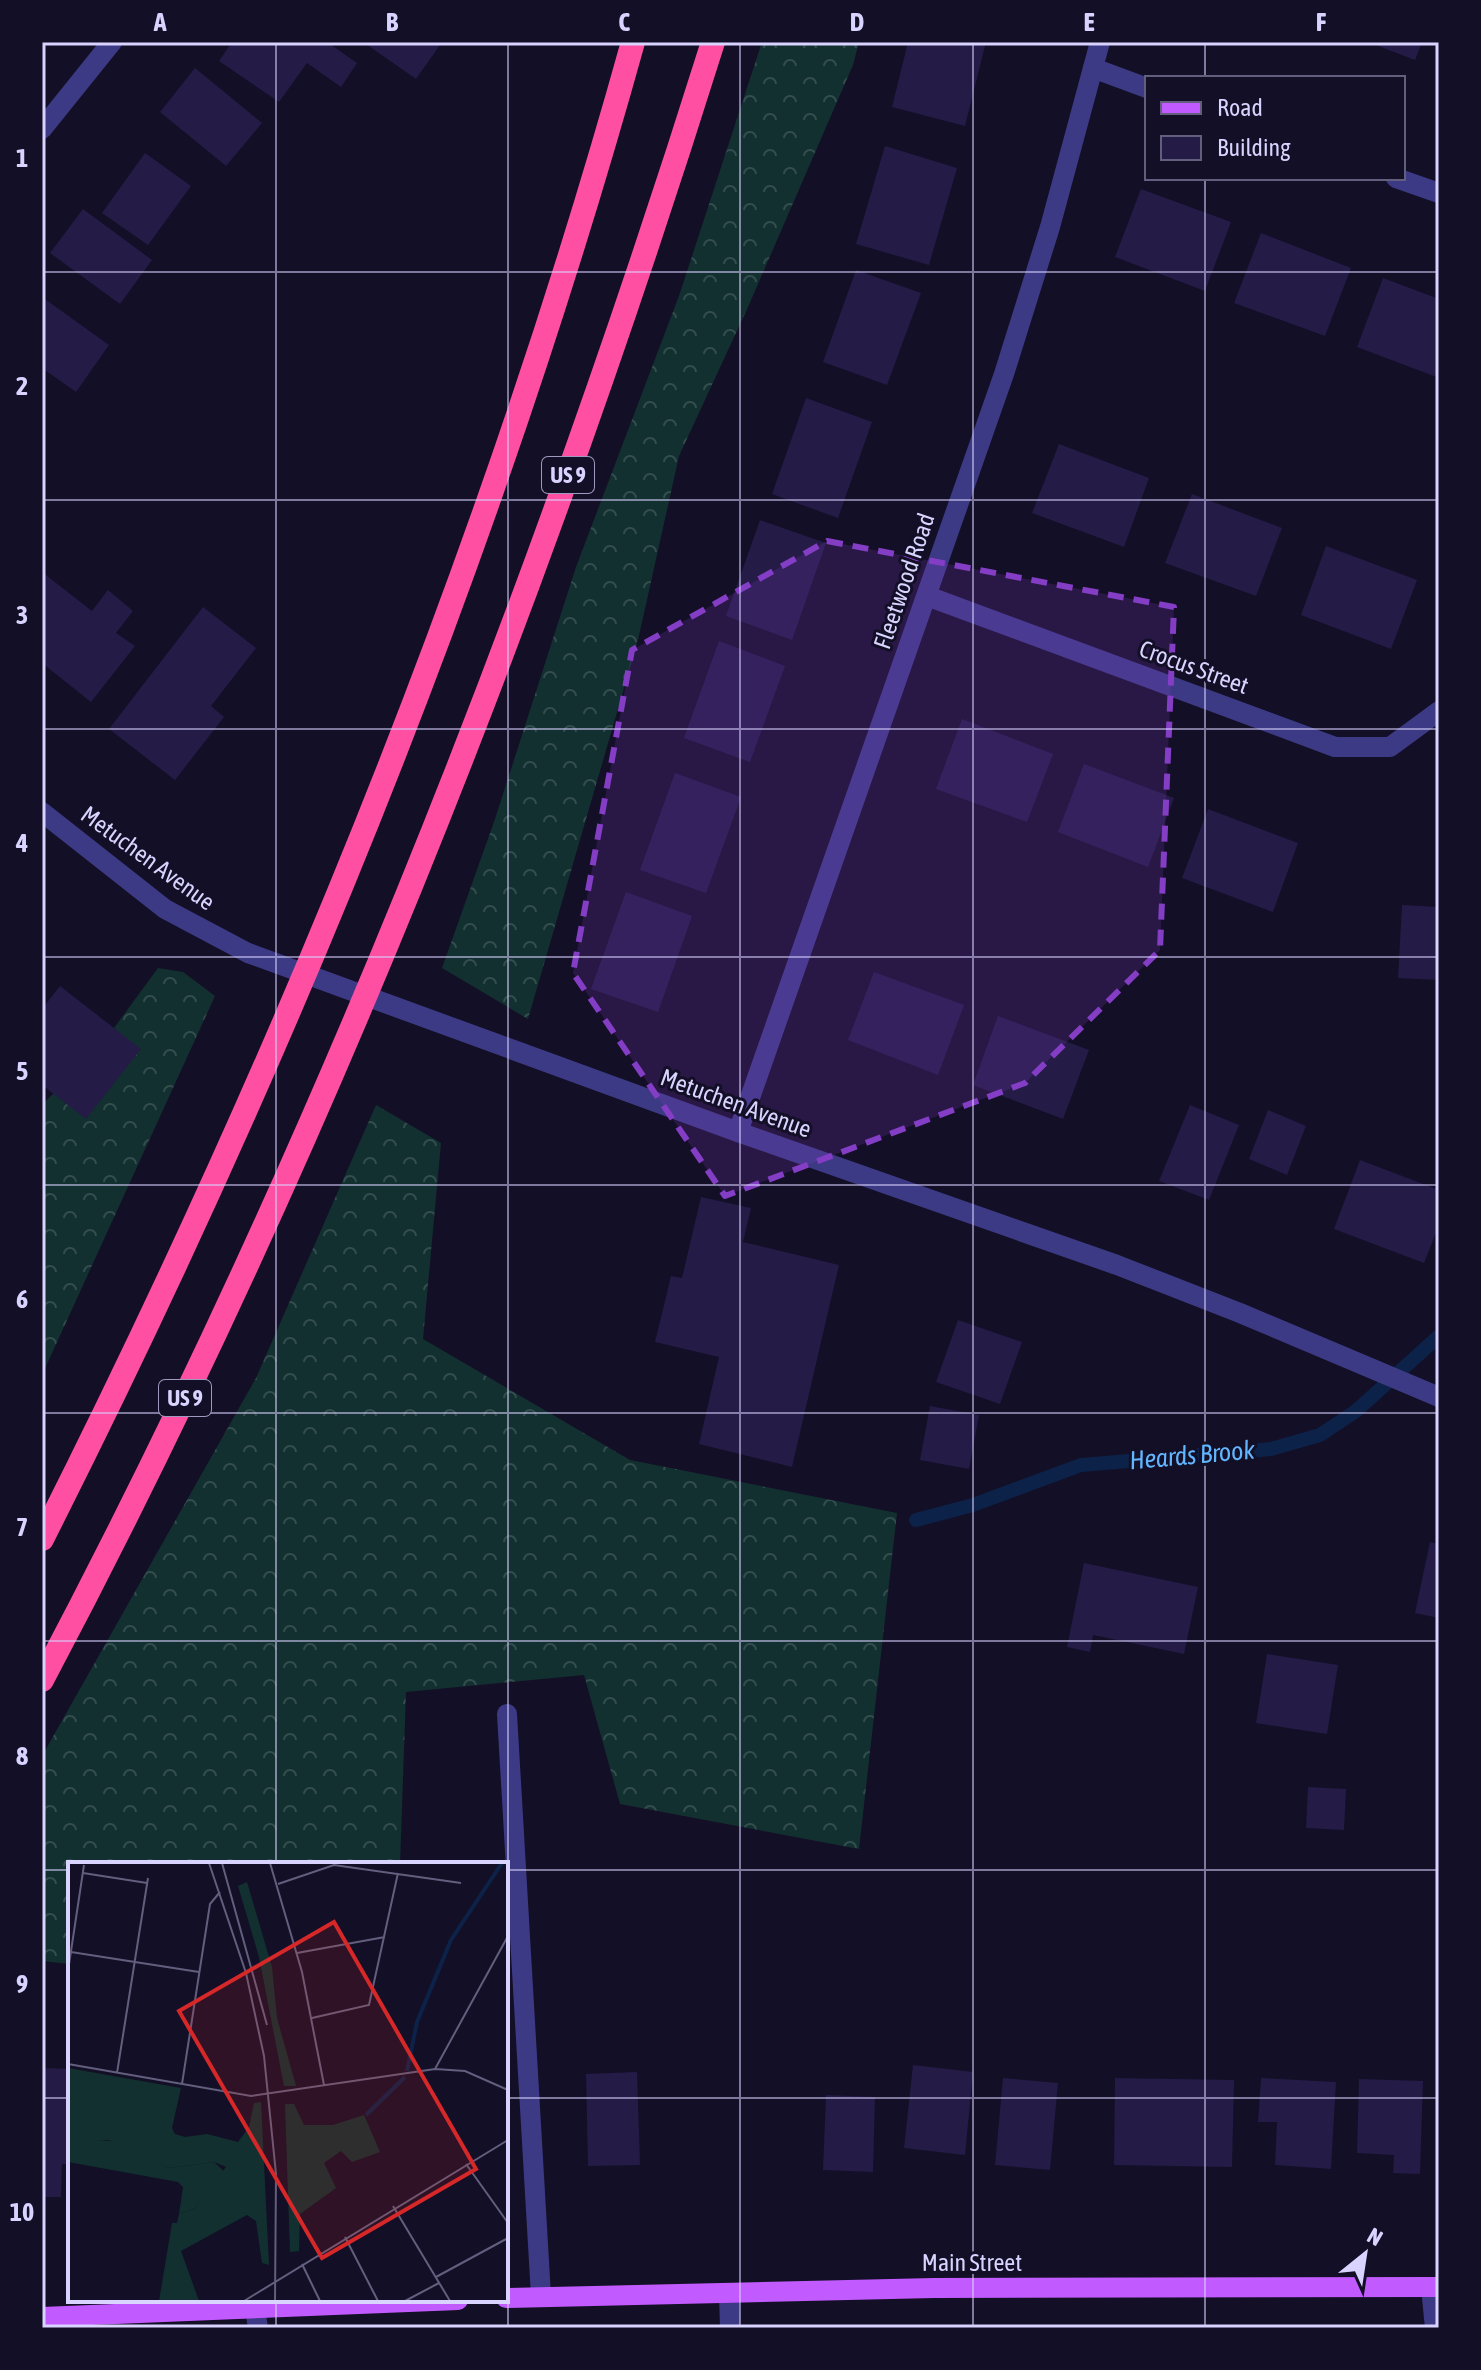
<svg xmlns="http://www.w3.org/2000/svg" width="1481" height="2370" viewBox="0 0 1481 2370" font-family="'Asap Condensed',sans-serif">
<defs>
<pattern id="forest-crowns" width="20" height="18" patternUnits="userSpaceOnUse" patternTransform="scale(2)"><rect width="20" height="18" fill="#12302f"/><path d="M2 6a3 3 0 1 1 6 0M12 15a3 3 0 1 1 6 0" fill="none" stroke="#344d4e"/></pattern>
</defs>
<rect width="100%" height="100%" fill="#130f26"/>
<!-- forest -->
<g fill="url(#forest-crowns)">
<path d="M762,42H859L853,65L748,307L679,456L638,640L528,1019L442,968L495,819L576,567L679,296Z"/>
<path d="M158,968L183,972L215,996L42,1375V1105L103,1043Z"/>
<path d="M376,1105L441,1143L423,1339L630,1460L897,1513L859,1849L620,1804L584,1675L406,1692L400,1864H70V1964L42,1961V1756L256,1378Z"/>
</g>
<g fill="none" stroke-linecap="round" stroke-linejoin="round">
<!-- stream -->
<path stroke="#0c2248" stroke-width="14" d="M916,1520L973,1505L1081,1465L1271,1449L1320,1435L1356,1411L1439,1336"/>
</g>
<!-- building -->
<g fill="#241b47">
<path d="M232,42H327L357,63L341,87L307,63L279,102L219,61Z"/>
<path d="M363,42H442L416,79Z"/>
<path d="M908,42H986L965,126L892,107Z"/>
<path d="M1368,42H1422L1415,60Z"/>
<path d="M195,68L262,123L226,166L160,112Z"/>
<path d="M885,146L957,168L929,265L856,244Z"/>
<path d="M145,153L191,186L148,245L102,213Z"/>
<path d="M1141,189L1231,222L1205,291L1115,257Z"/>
<path d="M83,209L152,260L120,304L50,253Z"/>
<path d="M1261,233L1351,268L1325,336L1234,303Z"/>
<path d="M856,270L921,293L887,385L823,362Z"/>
<path d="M1383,278L1439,299V378L1357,347Z"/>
<path d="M42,297L109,345L76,392L42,368Z"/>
<path d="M806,398L872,422L838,518L772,494Z"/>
<path d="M1059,444L1149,478L1124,547L1032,513Z"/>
<path d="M1192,494L1282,528L1256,596L1165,563Z"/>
<path d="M760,520L826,543L792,640L726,616Z"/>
<path d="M1326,546L1417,580L1391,649L1301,615Z"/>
<path d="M42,572L92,611L108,590L133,611L116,633L135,646L91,702L42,663Z"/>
<path d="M203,607L256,648L211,706L224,717L175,780L109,729Z"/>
<path d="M719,641L785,666L750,762L684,738Z"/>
<path d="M962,719L1053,754L1027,822L936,789Z"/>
<path d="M1084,764L1174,798L1148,867L1058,832Z"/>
<path d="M675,773L741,797L706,893L640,870Z"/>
<path d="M1208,809L1298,843L1273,912L1182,878Z"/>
<path d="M626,892L692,916L658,1012L591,989Z"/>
<path d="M1402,905L1439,907V980L1398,978Z"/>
<path d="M874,972L964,1005L938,1075L848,1040Z"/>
<path d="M60,986L141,1049L86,1119L42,1085V1009Z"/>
<path d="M998,1016L1089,1050L1063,1119L973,1085Z"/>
<path d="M1190,1105L1239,1125L1209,1200L1159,1181Z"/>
<path d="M1268,1110L1306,1126L1287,1175L1249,1159Z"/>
<path d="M1360,1160L1439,1190V1225L1424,1263L1334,1229Z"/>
<path d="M701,1197L751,1208L743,1242L839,1265L792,1467L699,1444L719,1357L655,1342L671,1276L682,1278Z"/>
<path d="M958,1320L1022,1342L1000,1404L936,1382Z"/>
<path d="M930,1406L979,1415L969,1469L920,1460Z"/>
<path d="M1430,1542L1439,1544V1618L1415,1613Z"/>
<path d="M1084,1563L1198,1587L1184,1654L1093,1635L1090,1652L1067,1647Z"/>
<path d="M1267,1654L1338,1665L1327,1734L1256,1723Z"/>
<path d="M1308,1787L1346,1789L1344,1830L1306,1828Z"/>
<path d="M913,2065L973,2072L965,2155L904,2148Z"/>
<path d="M42,2068L70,2069V2164H62L61,2197H42Z"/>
<path d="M637,2072L640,2165L588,2166L586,2074Z"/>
<path d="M1003,2078L1058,2083L1050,2170L995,2165Z"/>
<path d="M1115,2078L1234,2080L1232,2167L1114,2165Z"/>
<path d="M1261,2078L1336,2082L1331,2169L1275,2165L1277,2122H1258Z"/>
<path d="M1359,2079L1423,2081L1420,2174L1393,2173L1394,2155L1357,2153Z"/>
<path d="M826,2095L875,2097L873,2172L823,2170Z"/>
</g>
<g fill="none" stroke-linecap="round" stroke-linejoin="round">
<!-- minor -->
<g stroke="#3d3a85" stroke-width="20">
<path d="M1093,68L1147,88"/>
<path d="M42,129L112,42"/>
<path d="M1396,178L1439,193"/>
<path d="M927,596L1335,747H1390L1439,711"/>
<path d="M42,812L165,909L248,953L738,1132L1117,1265L1240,1313L1439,1397"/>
<path d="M738,1132L1004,374L1050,227L1100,42"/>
<path d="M507,1714L541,2296"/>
<path d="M1431,2287L1435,2328"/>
<path d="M729,2293L730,2328"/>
<path d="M255,2309L258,2328"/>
</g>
<!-- major -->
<g stroke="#c25bff" stroke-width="20">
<path d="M506,2298L934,2288L1439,2287"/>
<path d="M42,2317L458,2300"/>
</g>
<!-- highway -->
<g stroke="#ff4fa3" stroke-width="24">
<path d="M42,1539C284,1060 489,560 633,42"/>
<path d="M42,1680C319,1157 536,606 713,42"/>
</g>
</g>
<!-- marked area -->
<path fill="#843dc5" fill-opacity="0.2" stroke="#843dc5" stroke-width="6" stroke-dasharray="16 10" stroke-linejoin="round" d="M827,541L1174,607L1160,950L1025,1083L725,1196L573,973L632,650Z"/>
<!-- grid -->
<path fill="none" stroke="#d9d4ff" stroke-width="2" stroke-opacity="0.55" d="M276,42V1864M508,42V2328M740,42V2328M973,42V2328M1205,42V78M1205,178V2328M42,272H1439M42,500H1439M42,729H1439M42,957H1439M42,1185H1439M42,1413H1439M42,1641H1439M42,1870H70M506,1870H1439M42,2098H70M506,2098H1439M276,2300V2328"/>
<g text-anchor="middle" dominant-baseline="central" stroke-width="6" stroke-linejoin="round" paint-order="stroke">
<!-- shield labels -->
<g fill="#130f26" stroke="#9e99be" stroke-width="2">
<rect x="542" y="457" width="52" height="36" rx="6"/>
<rect x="159" y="1380" width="52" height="36" rx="6"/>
</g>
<g font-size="22" font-weight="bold" fill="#d9d4ff">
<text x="568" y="475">US 9</text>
<text x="185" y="1398">US 9</text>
</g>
<!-- street labels -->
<g font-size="24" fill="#d9d4ff" stroke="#130f26">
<text transform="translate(904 581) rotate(-71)">Fleetwood Road</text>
<text transform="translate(1194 667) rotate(20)">Crocus Street</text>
<text transform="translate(148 858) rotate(36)">Metuchen Avenue</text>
<text transform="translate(736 1103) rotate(20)">Metuchen Avenue</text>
<text x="972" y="2262">Main Street</text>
</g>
<!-- water labels -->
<g font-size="26" font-style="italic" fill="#62b6ff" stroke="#130f26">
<text transform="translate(1192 1455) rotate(-5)">Heards Brook</text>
</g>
</g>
<!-- overview -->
<g transform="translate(68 1862)">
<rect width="440" height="440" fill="#130f26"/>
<path d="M17,277L53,280L101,306L146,300L157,310L127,346L111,352L115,325L110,320L0,300V281Z" fill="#12302f"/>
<path d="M179,20L204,105L209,156L228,224H216L191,95L170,24ZM0,206L113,226L104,266L107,272L117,275L139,272L170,280L181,265L186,241L193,240L201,403L194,401L188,359L179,353L113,389L131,439H91L104,361H109L111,352L127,346L158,305L146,300L101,306L40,278L0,281ZM217,242H226L236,263H265L296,253L312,290L284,300L273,289L256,301L268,326L232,352L231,389L222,390Z" fill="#12302f"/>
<path fill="none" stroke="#0c2248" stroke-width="4" d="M339,209L349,160L383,78L434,1M298,253L337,215"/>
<path fill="none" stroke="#625e7d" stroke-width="2" d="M141,1L178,111L196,194L208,312L207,439M154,1L199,163M202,1L234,110L256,223M15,11L79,21M210,22L266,3L393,21M3,90L131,110M229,91L317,75M0,109L16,3M244,156L301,143L330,11M0,202L183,234L367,207L397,209L440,228M367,207L440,74M49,211L80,16M114,222L142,42L152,30M398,302L440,361M325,344L382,439M277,375L310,439M234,402L252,439M368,415L440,376M176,439L440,278M337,439L371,421"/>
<path fill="#d62828" fill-opacity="0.15" stroke="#d62828" stroke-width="4" d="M266,60L408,307L254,396L111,149Z"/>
<rect width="440" height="440" fill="none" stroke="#d9d4ff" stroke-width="4"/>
</g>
<!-- border -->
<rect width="1481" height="2370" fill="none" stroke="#130f26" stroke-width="88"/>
<!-- legend -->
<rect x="1145" y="76" width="260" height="104" fill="#130f26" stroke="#625e7d" stroke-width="2"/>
<rect x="1161" y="102" width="40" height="12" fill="#c25bff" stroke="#625e7d" stroke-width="2"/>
<text x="1217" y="116" font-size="24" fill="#d9d4ff">Road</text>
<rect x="1161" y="136" width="40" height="24" fill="#241b47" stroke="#625e7d" stroke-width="2"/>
<text x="1217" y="156" font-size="24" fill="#d9d4ff">Building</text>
<!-- north arrow -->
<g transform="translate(1365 2254) rotate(30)" stroke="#130f26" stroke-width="6" paint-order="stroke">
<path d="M0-6L14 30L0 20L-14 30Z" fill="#d9d4ff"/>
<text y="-12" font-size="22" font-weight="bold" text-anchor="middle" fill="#d9d4ff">N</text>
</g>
<rect x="44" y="44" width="1393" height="2282" fill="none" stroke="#d9d4ff" stroke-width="3"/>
<g font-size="26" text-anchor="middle" font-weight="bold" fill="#d9d4ff">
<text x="160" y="31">A</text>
<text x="392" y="31">B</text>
<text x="624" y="31">C</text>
<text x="857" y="31">D</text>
<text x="1089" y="31">E</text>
<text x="1321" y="31">F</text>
<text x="22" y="167">1</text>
<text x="22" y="395">2</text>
<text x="22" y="624">3</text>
<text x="22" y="852">4</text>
<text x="22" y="1080">5</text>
<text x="22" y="1308">6</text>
<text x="22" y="1536">7</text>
<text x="22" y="1765">8</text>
<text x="22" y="1993">9</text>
<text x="22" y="2221">10</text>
</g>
</svg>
